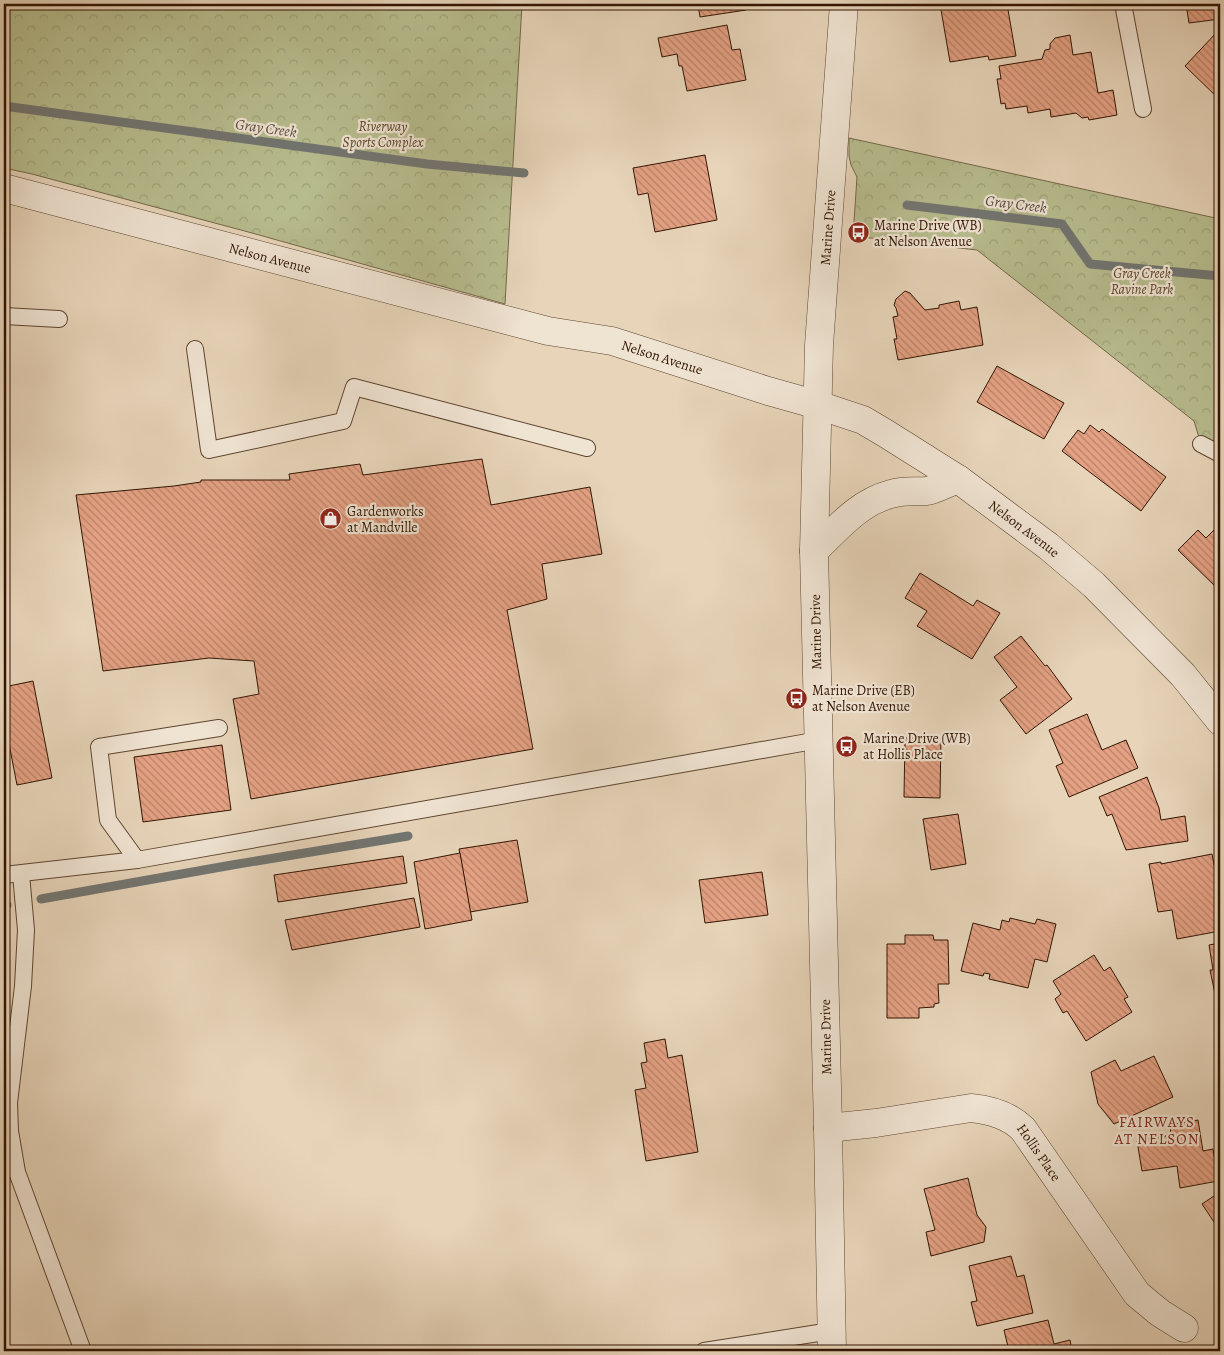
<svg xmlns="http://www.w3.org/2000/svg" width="1224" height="1355" viewBox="0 0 1224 1355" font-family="Alegreya,serif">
<defs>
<pattern id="park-crowns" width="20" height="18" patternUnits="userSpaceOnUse" patternTransform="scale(1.25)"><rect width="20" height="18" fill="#b7bc8e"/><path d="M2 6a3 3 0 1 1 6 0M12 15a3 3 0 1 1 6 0" fill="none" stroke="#9ea179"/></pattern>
<pattern id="building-back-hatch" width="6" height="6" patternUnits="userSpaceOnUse" patternTransform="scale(1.25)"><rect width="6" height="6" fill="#e4a183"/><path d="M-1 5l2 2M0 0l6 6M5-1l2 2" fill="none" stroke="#b98269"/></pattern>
</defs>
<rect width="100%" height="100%" fill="#e7d4b9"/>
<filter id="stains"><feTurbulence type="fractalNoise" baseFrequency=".004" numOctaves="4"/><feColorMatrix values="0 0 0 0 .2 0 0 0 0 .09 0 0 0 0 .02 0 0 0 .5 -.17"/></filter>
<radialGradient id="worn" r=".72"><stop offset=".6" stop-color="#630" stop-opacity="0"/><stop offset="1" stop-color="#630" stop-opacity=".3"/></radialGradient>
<!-- park -->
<g fill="url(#park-crowns)" stroke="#746848">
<path d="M4,4H522L505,304L252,233L32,174L4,168Z"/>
<path d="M849,138L1220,219V454L1201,444L1194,421L977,250L853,236L857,177L851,165L849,156Z"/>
</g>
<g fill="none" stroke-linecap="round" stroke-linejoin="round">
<!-- stream -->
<g stroke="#727571" stroke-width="9">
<path d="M4,106L427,164L524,173"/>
<path d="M907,205L1062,224L1090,264L1220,276"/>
<path d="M41,899L232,865L408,836"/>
<path d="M4,905H7"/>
</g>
</g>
<!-- building -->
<g fill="url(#building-back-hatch)" stroke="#321502">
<path d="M698,4H745L746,10L700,17Z"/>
<path d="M940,4H1007L1016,56L989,60L988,56L950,62Z"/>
<path d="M1186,4H1220V19L1189,23Z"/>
<path d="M727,25L732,50L740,49L746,80L687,91L682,66H679L677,54L662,57L658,38Z"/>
<path d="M1217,32L1220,36V100L1185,66Z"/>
<path d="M1070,35L1073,55L1091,52L1098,93L1113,90L1117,115L1089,120L1088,117L1082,118L1076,113L1051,117L1050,109L1028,113L1027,106L1006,109L1005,103L1001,104L997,79H1001L999,66L1042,59L1045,50L1050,49V44L1055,38Z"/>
<path d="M705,155L717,220L655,232L648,193L638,195L633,168Z"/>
<path d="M905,291L910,293L925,310L939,308V305L959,301L961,310L977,307L983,345L898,360L894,339H897L893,317L898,316L896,308L894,305L896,299Z"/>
<path d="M997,366L1064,403L1044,439L977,402Z"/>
<path d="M1090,425L1099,432L1102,429L1166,477L1141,511L1062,451L1078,430L1084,434Z"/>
<path d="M482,459L491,505L590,487L602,554L542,564L547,599L507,610L533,749L251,799L233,699L259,694L254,661L209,658L103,671L76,495L174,486L201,482V480H290L289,474L360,464L363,475Z"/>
<path d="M1220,524V591L1178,550L1198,530L1206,538Z"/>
<path d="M920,573L973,606L977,600L1000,613L972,659L917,626L927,611L905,598Z"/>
<path d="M1021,636L1045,666L1047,665L1072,699L1026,734L1000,700L1017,687L994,657Z"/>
<path d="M33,681L52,778L17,785L4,718V687Z"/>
<path d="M1087,714L1102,750L1126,740L1138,768L1069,797L1056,766L1063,763L1049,730Z"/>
<path d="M905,738H941L940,798L904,797Z"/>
<path d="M222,745L231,810L143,822L134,757Z"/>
<path d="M1147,777L1159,808L1161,820L1185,816L1188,841L1126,850L1112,814L1107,816L1099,797Z"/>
<path d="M958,814L966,864L931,870L923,819Z"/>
<path d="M517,840L528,902L470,912L459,849Z"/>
<path d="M460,853L472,920L425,929L414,862Z"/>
<path d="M1212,854L1220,896V931L1177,939L1172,910L1158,912L1149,864L1161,862V864Z"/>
<path d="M403,856L407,883L278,902L274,875Z"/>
<path d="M762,872L768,915L705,923L699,880Z"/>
<path d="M414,898L420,927L292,950L285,920Z"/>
<path d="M1010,918L1035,924L1037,919L1056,924L1047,962L1035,959L1028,988L989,979L990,974L984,973L983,976L961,971L973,923L1000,930L1002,920L1009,922Z"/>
<path d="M905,935H933L934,940H948L949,984H938L939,1003L934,1004V1007L919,1008V1018H887V944H905Z"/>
<path d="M1220,943V993L1215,994L1210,970H1213L1209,945Z"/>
<path d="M1094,955L1104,971L1110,967L1128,997L1124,999L1132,1012L1086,1041L1067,1011L1063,1013L1055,999L1061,994L1053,981Z"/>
<path d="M665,1039L668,1058L682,1055L698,1152L646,1161L635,1090L646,1088L641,1063L647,1062L644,1043Z"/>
<path d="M1154,1056L1173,1097L1114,1124L1098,1104L1091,1072L1115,1060L1121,1071Z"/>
<path d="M1198,1120L1203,1151L1213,1149L1218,1181L1180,1188L1177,1166L1142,1171L1137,1141L1171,1135L1170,1125Z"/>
<path d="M968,1178L977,1215L986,1227L984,1242L931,1256L926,1232L935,1230L924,1189Z"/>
<path d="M1220,1192V1231L1202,1204Z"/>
<path d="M1011,1256L1017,1277L1024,1275L1033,1313L977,1326L971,1302L977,1301L969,1266Z"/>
<path d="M1048,1320L1054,1344L1070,1340L1072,1351H1009L1004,1330Z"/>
</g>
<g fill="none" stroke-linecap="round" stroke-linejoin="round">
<defs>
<g id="service">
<path d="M1123,4L1143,109"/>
<path d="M4,316L59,319"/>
<path d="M195,349L209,450L343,421L354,387L587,448"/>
<path d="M1201,444L1220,454"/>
<path d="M219,728L99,747L108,820L137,860L819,740"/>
<path d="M21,874L26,930L23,986L9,1103L10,1131L17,1172L83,1351"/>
<path d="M4,875L137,860"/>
<path d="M704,1351L831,1331"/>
</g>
<g id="minor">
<path id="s1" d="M828,1128L876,1123L971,1108C991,1110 1009,1115 1023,1129L1137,1294L1160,1313L1184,1328"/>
</g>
<g id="tertiary">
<path id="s2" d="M4,188L548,331L612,341L768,391L818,405L863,420L885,433L958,479L1048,546L1094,585L1183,675L1220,721"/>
<path d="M814,551C837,529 859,502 891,494C905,490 913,492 926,491C936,490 948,482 958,479"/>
<path id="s3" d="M832,1351L828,1128L814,551L819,345L844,4"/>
</g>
</defs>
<!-- service casing -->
<use href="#service" stroke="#5f4530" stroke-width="18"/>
<!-- minor casing -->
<use href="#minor" stroke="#5f4530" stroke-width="29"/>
<!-- tertiary casing -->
<use href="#tertiary" stroke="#5f4530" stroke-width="29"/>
<!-- service -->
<use href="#service" stroke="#efe3d2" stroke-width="16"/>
<!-- minor -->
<use href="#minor" stroke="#efe3d2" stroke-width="28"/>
<!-- tertiary -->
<use href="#tertiary" stroke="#efe3d2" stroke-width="28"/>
</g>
<!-- icons -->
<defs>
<symbol id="bus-disc" viewBox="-11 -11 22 22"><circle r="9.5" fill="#8f2418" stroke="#efe3d2"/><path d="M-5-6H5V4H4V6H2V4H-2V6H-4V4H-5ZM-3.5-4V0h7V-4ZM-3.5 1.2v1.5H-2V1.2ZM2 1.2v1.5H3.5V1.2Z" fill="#fff"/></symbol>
<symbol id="shop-disc" viewBox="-11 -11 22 22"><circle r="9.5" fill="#8f2418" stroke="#efe3d2"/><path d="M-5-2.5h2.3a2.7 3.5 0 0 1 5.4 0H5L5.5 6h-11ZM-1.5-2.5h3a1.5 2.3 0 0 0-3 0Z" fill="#fff"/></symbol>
</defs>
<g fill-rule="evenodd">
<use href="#bus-disc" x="846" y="220" width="25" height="25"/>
<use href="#shop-disc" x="318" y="506" width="25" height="25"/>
<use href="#bus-disc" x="784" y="686" width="25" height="25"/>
<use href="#bus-disc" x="834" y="734" width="25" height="25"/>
</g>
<g text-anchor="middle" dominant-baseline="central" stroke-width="4.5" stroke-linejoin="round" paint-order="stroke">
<!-- park labels -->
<g font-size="14" font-style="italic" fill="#5a472c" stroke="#efe3d2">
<text x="383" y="126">Riverway<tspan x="383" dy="16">Sports Complex</tspan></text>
<text x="1142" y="273">Gray Creek<tspan x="1142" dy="16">Ravine Park</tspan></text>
</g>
<!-- poi labels -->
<g font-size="14" fill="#321502" stroke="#efe3d2" text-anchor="start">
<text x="874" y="225">Marine Drive (WB)<tspan x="874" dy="16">at Nelson Avenue</tspan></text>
<text x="347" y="511">Gardenworks<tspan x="347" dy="16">at Mandville</tspan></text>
<text x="812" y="690">Marine Drive (EB)<tspan x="812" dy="16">at Nelson Avenue</tspan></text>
<text x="863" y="738">Marine Drive (WB)<tspan x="863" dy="16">at Hollis Place</tspan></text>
</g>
<!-- street labels -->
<g font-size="14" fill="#321502" stroke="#efe3d2">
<text stroke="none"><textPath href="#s3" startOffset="1124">Marine Drive</textPath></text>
<text stroke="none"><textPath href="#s2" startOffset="275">Nelson Avenue</textPath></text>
<text stroke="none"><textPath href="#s2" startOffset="680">Nelson Avenue</textPath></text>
<text stroke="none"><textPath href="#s2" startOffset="1085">Nelson Avenue</textPath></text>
<text transform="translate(816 632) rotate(-91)">Marine Drive</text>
<text transform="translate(826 1037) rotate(-91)">Marine Drive</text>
<text stroke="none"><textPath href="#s1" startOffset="230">Hollis Place</textPath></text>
</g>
<!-- water labels -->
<g font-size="15" font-style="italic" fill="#574d43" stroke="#efe3d2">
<text transform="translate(266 128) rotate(8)">Gray Creek</text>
<text transform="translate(1016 204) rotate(7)">Gray Creek</text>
</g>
<!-- neighbourhood labels -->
<g font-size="15" letter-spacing="1" fill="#7a1f14" stroke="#efe3d2">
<text x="1157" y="1122">FAIRWAYS<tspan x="1157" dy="17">AT NELSON</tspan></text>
</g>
</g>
<!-- margin -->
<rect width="1224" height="1355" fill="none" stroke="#e7d4b9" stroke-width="20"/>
<rect x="5" y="5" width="1214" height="1345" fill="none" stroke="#321502" stroke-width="2.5"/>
<rect x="10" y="10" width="1204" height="1335" fill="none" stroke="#321502"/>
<rect width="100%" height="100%" filter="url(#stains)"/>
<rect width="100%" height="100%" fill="url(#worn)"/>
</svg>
